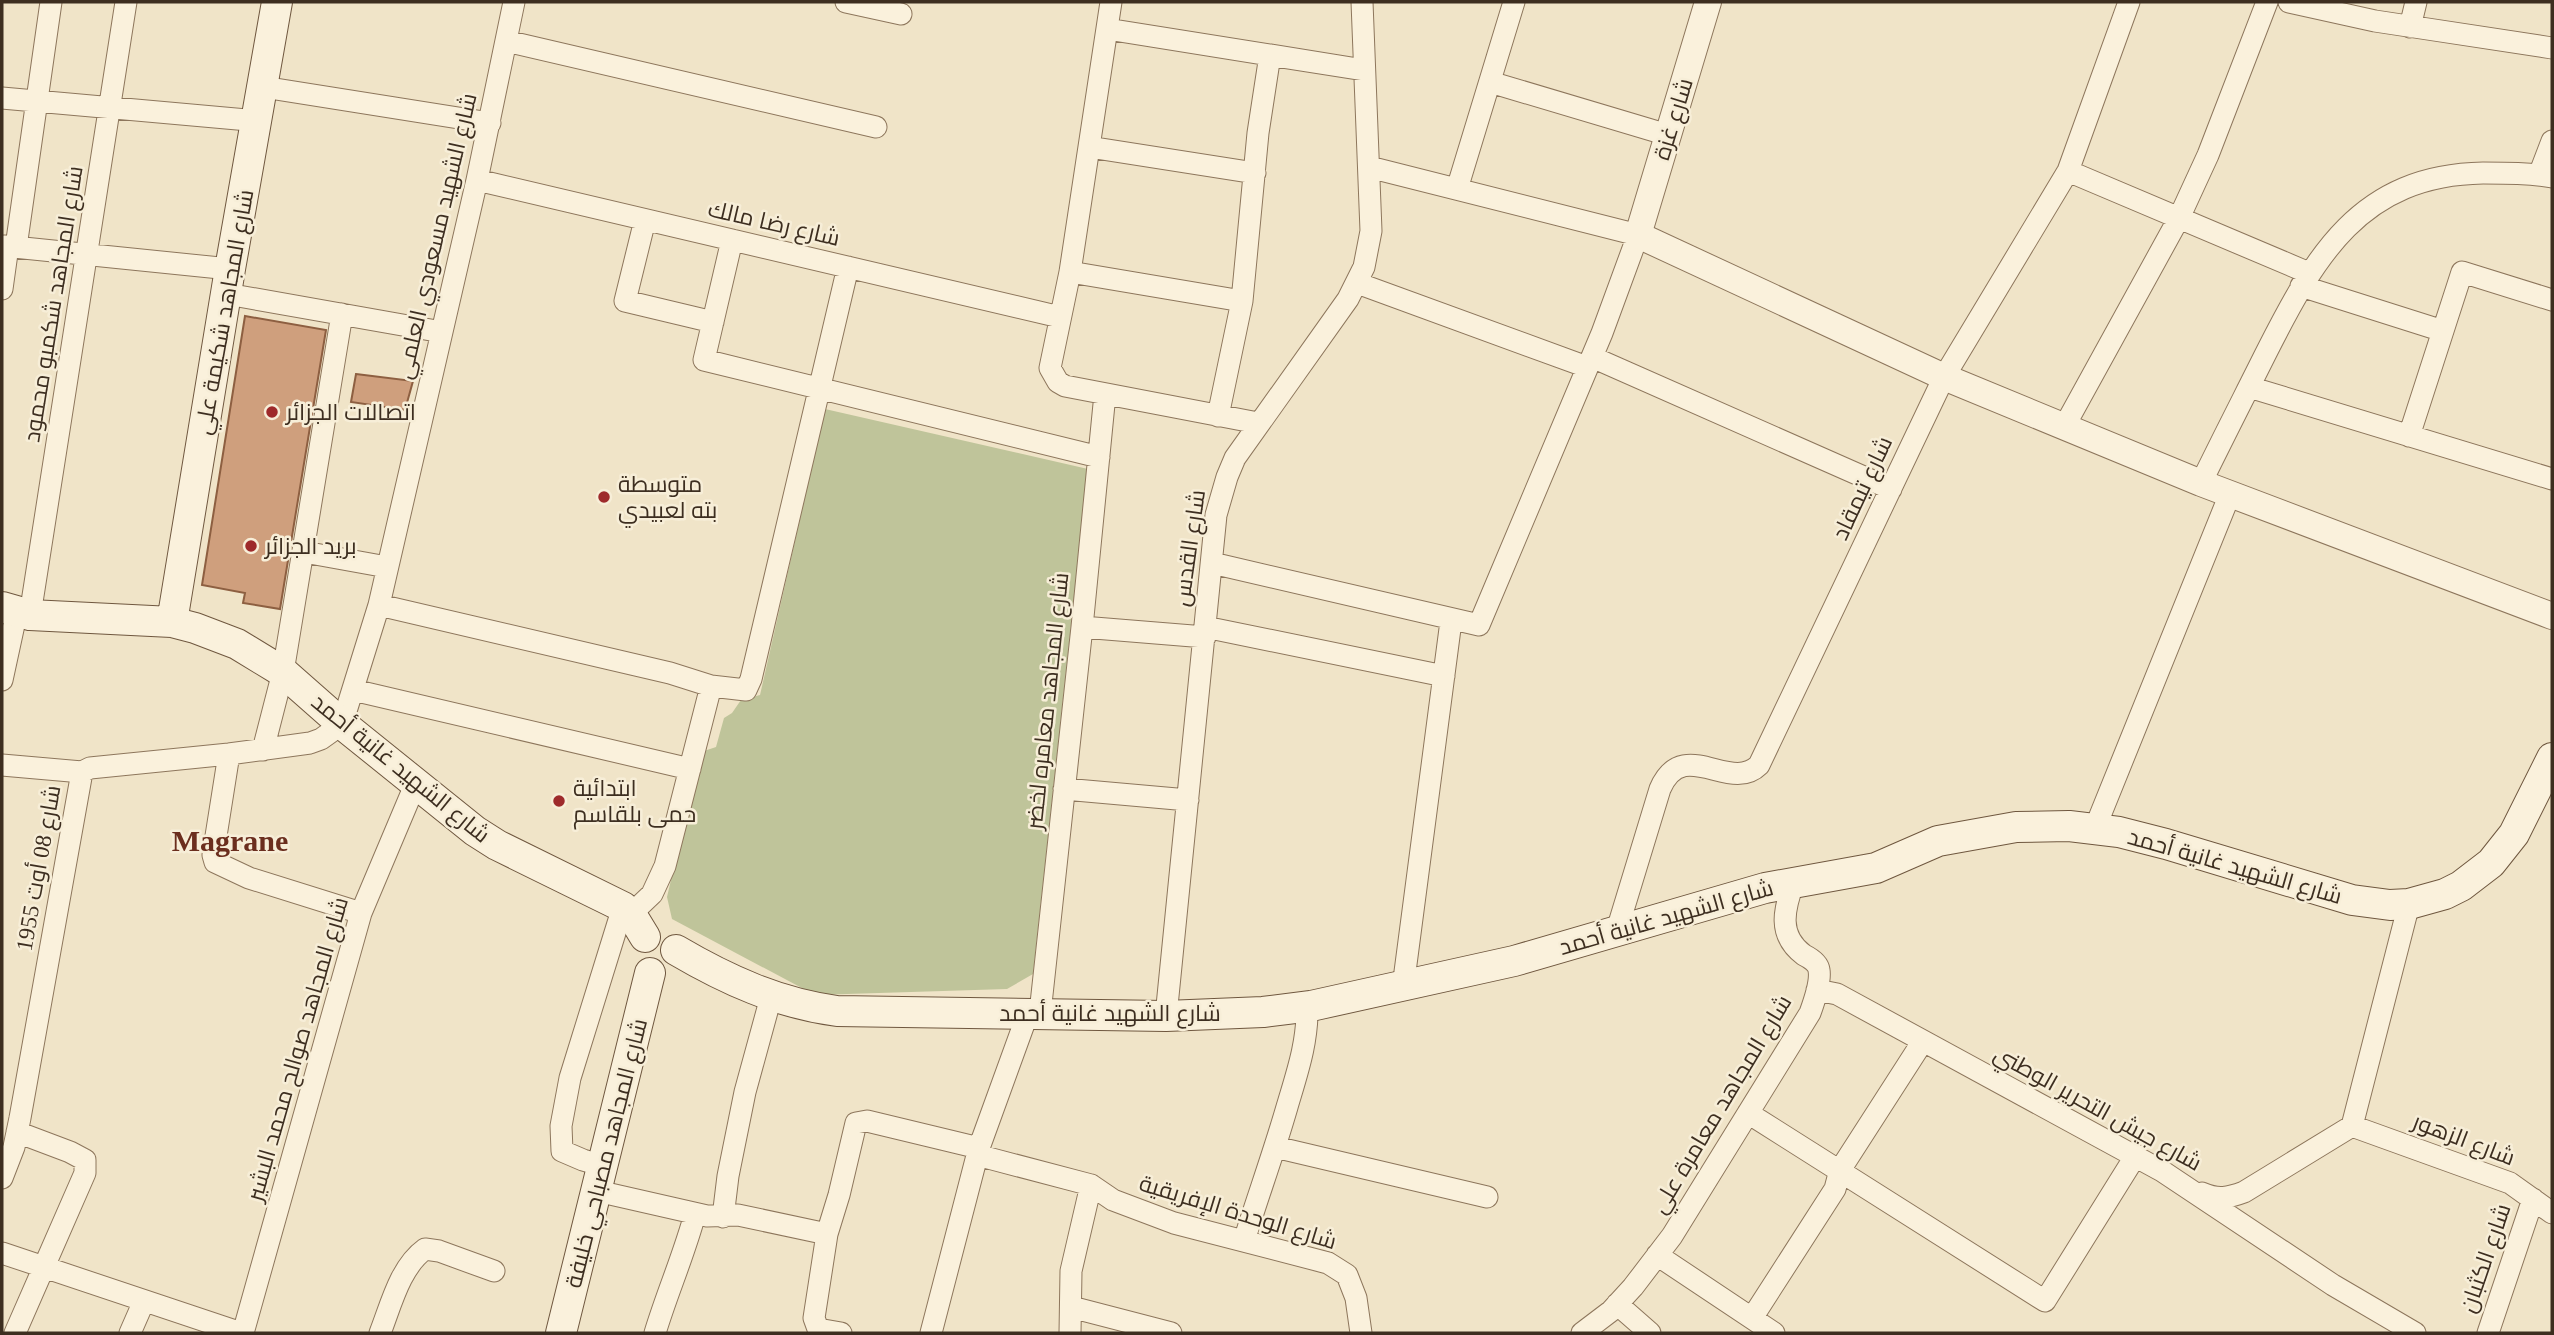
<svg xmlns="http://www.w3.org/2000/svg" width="2554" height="1335" font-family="'Times New Roman',Cairo,serif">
  <rect width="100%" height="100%" fill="#f0e4c8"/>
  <!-- cemetery -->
  <path fill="#bfc49a" d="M825 409 1088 469 1033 974 1007 989 815 995 672 919 667 897 701 752 716 747 724 718 732 713 741 700 760 695Z"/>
  <!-- building -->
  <path fill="#cf9f7d" stroke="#8d5f41" stroke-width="2" d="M245 316 326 330 280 609 243 603 245 593 202 585Z
    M356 374 413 381 405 410 351 402Z"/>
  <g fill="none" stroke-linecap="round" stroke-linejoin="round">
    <defs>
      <path id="minor" d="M846 2 901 14
        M1111 2 1070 272 1050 368 1058 382 1065 386 1258 423
        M2289 2 2375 21 2552 48
        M2410 27 2416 2
        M1107 29 1364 70
        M506 41 876 127
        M1490 82 1668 135
        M263 87 490 123
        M2 98 258 121
        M1089 147 1255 173
        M2068 171 2309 273
        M2539 175 2552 141
        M477 180 1060 317
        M1457 189 1514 2
        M645 220 625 301 713 322
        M732 240 704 360 1099 457
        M4 246 230 269
        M16 247 51 2
        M1070 272 1242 301
        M1357 283 1587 367
        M2301 286 2443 331
        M2 289 8 246
        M227 294 442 332
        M1592 357 1891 489
        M2249 387 2552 479
        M1218 416 1242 301 1258 133 1270 55
        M2064 427 2179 218 2208 155 2267 2
        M2409 436 2462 272 2552 300
        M2201 483C2222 440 2244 397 2265 355 2315 256 2360 175 2483 173 2507 173 2529 173 2552 177
        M304 552 387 567
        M1212 563 1479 625 1602 333 1638 235 1369 167
        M379 605 670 673 711 686 665 866 652 894 631 914
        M30 615 126 2
        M1082 627 1205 637
        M1205 627 1444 676
        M2 680 15 620
        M711 686 746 690 751 679 848 267
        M353 690 690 769
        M263 750 283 672 342 314
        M229 754 213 855 215 862 249 878 361 913
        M2 765 82 772 90 768 229 754 310 743 321 739 342 724 379 605 477 180 514 2
        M1064 789 1188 800
        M2095 828 2230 494
        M1617 930 1660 789C1683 735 1730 794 1759 765L1944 377 2068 171 2129 2
        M1403 987 1451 621
        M1817 990 1837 994 2162 1171 2333 1285 2415 1333
        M1040 1013 1082 627 1105 394
        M1166 1016 1216 515 1227 477 1235 458 1348 299 1364 267 1371 231 1362 2
        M1748 1113 2045 1301 2136 1155
        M2352 1126 2510 1183 2552 1213
        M1275 1147 1487 1197
        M977 1155 1091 1185 1113 1200 1174 1223 1328 1263 1347 1275 1356 1298 1361 1333
        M603 1166 583 1160 562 1151 561 1126 570 1078 623 907
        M2 1178 14 1147 20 1118 82 772
        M597 1191 707 1216 738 1215 827 1234
        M2202 1193C2218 1200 2228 1198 2244 1192L2352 1126 2409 904
        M723 1217 728 1176 745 1092 771 997
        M1244 1241C1258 1196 1274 1152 1287 1107 1297 1073 1308 1042 1307 1006
        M2 1253 241 1333
        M1657 1255 1774 1333
        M1617 1304 1650 1333
        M1071 1307 1171 1333
        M1752 1318 1835 1189 1840 1170 1923 1041
        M15 1333 85 1173V1160L70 1152 17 1132
        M130 1333 144 1301
        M243 1333 361 913 415 785
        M380 1333C391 1305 400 1267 425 1249L439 1251 494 1271
        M655 1333C667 1293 684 1255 695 1214
        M841 1333 818 1329 814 1318 827 1234 839 1195 856 1123 867 1121 979 1148
        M931 1333 979 1148 1028 1013
        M1070 1333 1071 1271 1091 1185
        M1582 1333 1611 1311 1633 1287 1672 1236 1810 1013C1814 1002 1821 981 1819 970 1818 963 1810 958 1804 955 1777 935 1784 909 1794 881
        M2488 1333 2533 1199"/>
      <path id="tertiary" d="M1708 2 1638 235 1944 377 2201 483 2552 616"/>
      <path id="secondary" d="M2 607 30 615 172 622 195 628 237 644 283 672 342 724 475 831 497 845 623 907 631 914 645 937
        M172 622 230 269 277 2
        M676 950C727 980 778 1003 837 1011L1166 1016 1263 1012 1311 1006 1514 961 1765 888 1876 868 1938 841 2016 827 2069 826 2119 832 2166 844 2352 900 2390 905 2409 904 2445 894 2461 886 2491 863 2514 834 2552 758
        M561 1333 650 973"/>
    </defs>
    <!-- minor casing -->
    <use href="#minor" stroke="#8d765c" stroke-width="23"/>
    <!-- tertiary casing -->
    <use href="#tertiary" stroke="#8d765c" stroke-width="28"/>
    <!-- secondary casing -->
    <use href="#secondary" stroke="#6f573f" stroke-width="32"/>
    <!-- minor -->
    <use href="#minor" stroke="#faf1dc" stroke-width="21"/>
    <!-- tertiary -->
    <use href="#tertiary" stroke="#faf1dc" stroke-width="26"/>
    <!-- secondary -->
    <use href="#secondary" stroke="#faf1dc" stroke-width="30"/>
  </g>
  <!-- markers -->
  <g fill="#9e2a2b" stroke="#f7eed8" stroke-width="2.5">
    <circle cx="272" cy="412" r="7"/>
    <circle cx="604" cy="497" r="7"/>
    <circle cx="251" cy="546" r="7"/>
    <circle cx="559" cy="801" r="7"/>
  </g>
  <g text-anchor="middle" stroke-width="5" stroke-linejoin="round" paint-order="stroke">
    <!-- street labels -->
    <g font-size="23" fill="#3d2e20" stroke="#f7eed8">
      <text transform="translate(1673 119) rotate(-73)" y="8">شارع غزة</text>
      <text transform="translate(774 223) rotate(13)" y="8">شارع رضا مالك</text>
      <text transform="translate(436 236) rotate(-77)" y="8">شارع الشهيد مسعودي العلمي</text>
      <text transform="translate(53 304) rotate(-81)" y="8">شارع المجاهد شكمبو محمود</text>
      <text transform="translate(224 312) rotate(-80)" y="8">شارع المجاهد شكيمة علي</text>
      <text transform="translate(1862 488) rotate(-65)" y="8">شارع تيمقاد</text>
      <text transform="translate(1189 548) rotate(-82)" y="8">شارع القدس</text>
      <text transform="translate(1047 701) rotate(-84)" y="8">شارع المجاهد معامره لخضر</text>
      <text transform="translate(401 768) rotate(39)" y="8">شارع الشهيد غانية أحمد</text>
      <text transform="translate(2235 866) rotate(16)" y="8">شارع الشهيد غانية أحمد</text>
      <text transform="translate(38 868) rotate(-80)" y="8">شارع 08 أوت 1955</text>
      <text transform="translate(1666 917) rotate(-16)" y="8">شارع الشهيد غانية أحمد</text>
      <text x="1110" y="1021">شارع الشهيد غانية أحمد</text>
      <text transform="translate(297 1049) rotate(-74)" y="8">شارع المجاهد صوالح محمد البشير</text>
      <text transform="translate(1721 1104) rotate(-59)" y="8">شارع المجاهد معامرة علي</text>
      <text transform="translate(2098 1108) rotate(29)" y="8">شارع جيش التحرير الوطني</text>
      <text transform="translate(2464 1139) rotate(21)" y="8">شارع الزهور</text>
      <text transform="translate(606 1153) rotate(-76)" y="8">شارع المجاهد مصباحي خليفة</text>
      <text transform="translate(1238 1212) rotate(17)" y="8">شارع الوحدة الإفريقية</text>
      <text transform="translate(2485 1258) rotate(-71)" y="8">شارع الكثبان</text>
    </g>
    <!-- poi labels -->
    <g font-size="23" fill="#3d2e20" stroke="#f7eed8" text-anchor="start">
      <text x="286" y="420">اتصالات الجزائر</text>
      <text x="618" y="492">متوسطة<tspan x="618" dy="26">بته لعبيدي</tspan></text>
      <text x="265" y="554">بريد الجزائر</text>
      <text x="573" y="796">ابتدائية<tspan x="573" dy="26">حمى بلقاسم</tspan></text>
    </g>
    <!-- district labels -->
    <g font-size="30" font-weight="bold" fill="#6b2e1e" stroke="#f7eed8">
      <text x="230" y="851">Magrane</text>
    </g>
  </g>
  <!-- border -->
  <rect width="2554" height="1335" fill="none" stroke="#3d2e20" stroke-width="7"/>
</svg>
